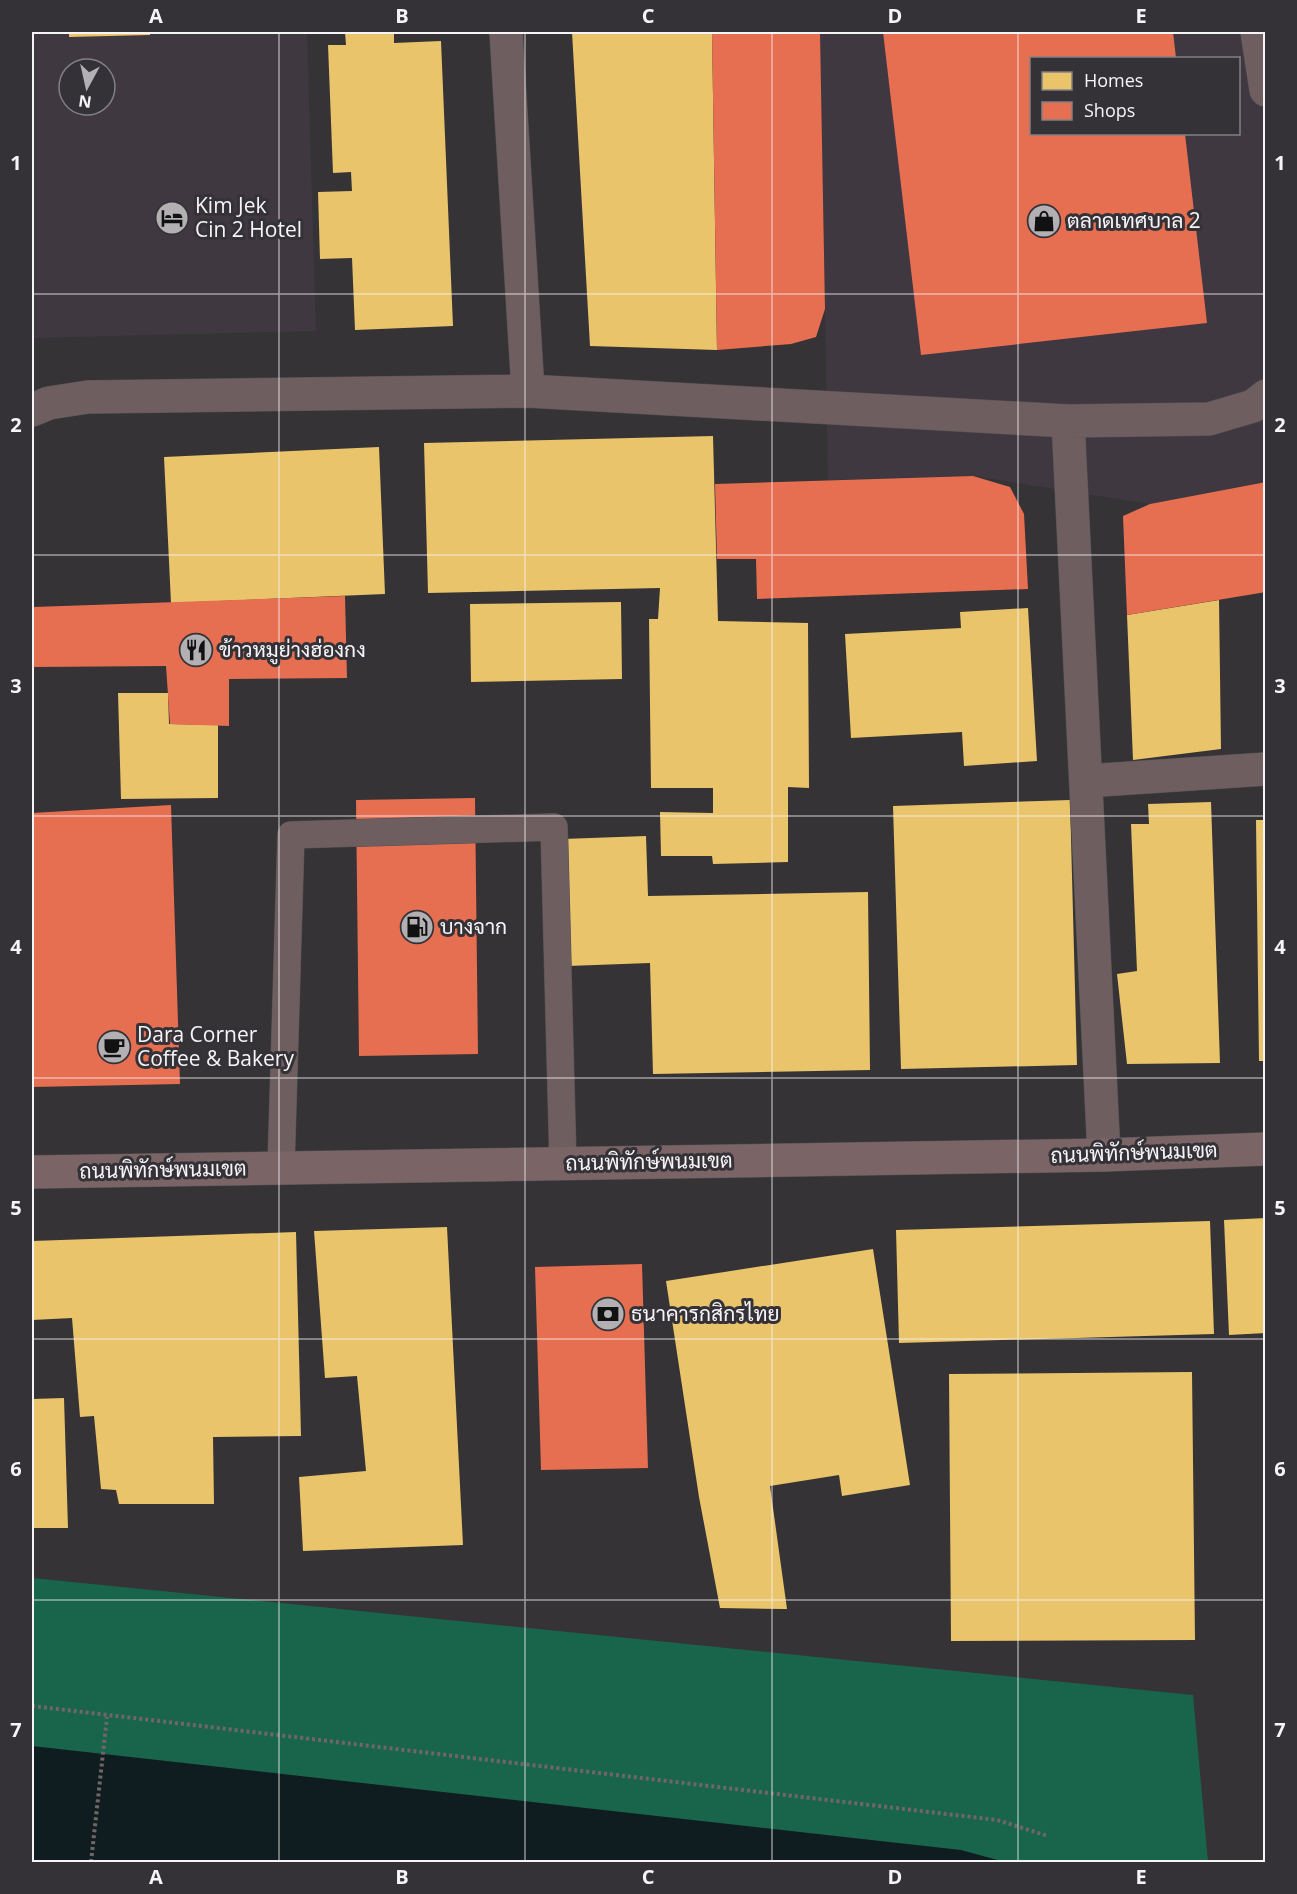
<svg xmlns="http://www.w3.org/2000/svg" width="1297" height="1894" font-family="'Open Sans',Sarabun,sans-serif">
  <rect width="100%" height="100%" fill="#353336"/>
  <!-- built -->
  <path fill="#3f3841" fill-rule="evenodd" d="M32 32H307L316 331 32 338ZM69 69H105V105H69Z
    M820 32H1265V482L1150 504 973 476 828 480ZM1032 58H1238V134H1032Z"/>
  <!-- green -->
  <path fill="#19654b" d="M32 1578 1193 1695 1208 1862H32Z"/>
  <!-- water -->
  <path fill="#101d20" d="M32 1746 961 1850 1005 1862H32Z"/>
  <!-- homes -->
  <path fill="#e9c46a" d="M69 32H150V35L69 37Z
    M345 32H394V43L441 41 453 326 355 330 352 258 320 259 318 192 352 191 351 172 333 173 328 45H346Z
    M572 32H712L717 350 590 346Z
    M713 436 718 621 808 623 809 788 788 787V862L713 864 712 856H661L660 812 713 813V788H651L649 619H658L660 588 428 593 424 443Z
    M379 447 385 594 171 603 164 457Z
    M1219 600 1221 749 1133 760 1127 615Z
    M621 602 622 679 471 682 470 604Z
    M1028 608 1037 761 964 766 962 732 851 738 845 634 961 628 960 612Z
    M118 693H168L169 724 218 725V798L121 799Z
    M1070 800 1077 1065 901 1069 893 806Z
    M1211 802 1220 1063 1127 1064 1117 974 1137 971 1131 824H1149L1148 804Z
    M1256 820H1266V1061H1259Z
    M646 836 648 896 868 892 870 1070 653 1074 650 963 568 966 563 839Z
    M1266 1218V1333L1229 1335 1224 1220Z
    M1210 1221 1214 1334 899 1343 896 1230Z
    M447 1227 463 1545 303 1551 299 1477 366 1471 357 1376 325 1378 314 1231Z
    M296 1232 301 1436 213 1437 214 1504H119L116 1490 101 1489 94 1416 80 1417 72 1318 32 1320V1241Z
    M873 1249 910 1485 842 1496 839 1475 770 1486 787 1609 720 1608 699 1497 666 1281Z
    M1192 1372 1195 1640 951 1641 949 1374Z
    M64 1398 68 1528H32V1399Z"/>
  <!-- shops -->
  <path fill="#e76f51" d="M712 32H820L825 309 816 337 791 344 717 350Z
    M883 32H1173L1176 58H1032V134H1185L1207 323 921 355Z
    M973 476 1010 487 1024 514 1028 589 757 599 756 559H717L715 484Z
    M1266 482V592L1127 615 1123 516 1150 504Z
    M345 596 347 678 229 679V726L170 724 166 666 34 667V607Z
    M475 798 478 1054 359 1056 356 800Z
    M171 805 180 1084 32 1087V813Z
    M642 1264 648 1468 541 1470 535 1267Z"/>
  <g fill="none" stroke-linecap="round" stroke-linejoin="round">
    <defs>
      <path id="service" d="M281 1168 291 835 554 827 563 1163"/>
      <path id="minor" d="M506 32 528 391
        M1257 32 1266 90
        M32 410 49 403 88 397 528 391 1068 421 1209 419 1253 406 1266 396
        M1068 421 1104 1155
        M1086 781 1266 769"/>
      <path id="primary" d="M32 1172 1104 1155 1266 1149"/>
    </defs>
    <!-- service casing -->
    <use href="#service" stroke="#504f50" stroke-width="28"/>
    <!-- minor casing -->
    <use href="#minor" stroke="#504f50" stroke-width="34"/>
    <!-- primary casing -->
    <use href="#primary" stroke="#504f50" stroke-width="34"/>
    <!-- path -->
    <path stroke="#716667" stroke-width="4" stroke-dasharray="3 3" stroke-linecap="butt" d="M32 1706 997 1820 1048 1836
      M91 1862 107 1717"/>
    <!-- service -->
    <use href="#service" stroke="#6f5e5f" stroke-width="27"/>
    <!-- minor -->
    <use href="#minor" stroke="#6f5e5f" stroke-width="33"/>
    <!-- primary -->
    <use href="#primary" stroke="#7a6466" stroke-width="33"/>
  </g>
  <!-- grid -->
  <path fill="none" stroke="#f6f4f7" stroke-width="1.5" stroke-opacity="0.55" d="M279 32V1862M525 32V1862M772 32V1862M1018 32V1862M32 294H1266M32 555H1266M32 816H1266M32 1078H1266M32 1339H1266M32 1600H1266"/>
  <!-- icons -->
  <defs>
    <symbol id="hotel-disc" viewBox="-11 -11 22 22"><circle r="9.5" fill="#b2b0b3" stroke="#353237"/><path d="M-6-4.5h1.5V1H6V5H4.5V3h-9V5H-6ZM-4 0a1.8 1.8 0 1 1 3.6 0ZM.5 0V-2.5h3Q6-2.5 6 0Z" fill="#111"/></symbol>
    <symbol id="shop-disc" viewBox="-11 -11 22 22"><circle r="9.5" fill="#b2b0b3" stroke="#353237"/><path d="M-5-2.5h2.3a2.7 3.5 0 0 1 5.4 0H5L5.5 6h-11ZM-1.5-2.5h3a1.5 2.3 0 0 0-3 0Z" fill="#111"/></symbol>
    <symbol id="restaurant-disc" viewBox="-11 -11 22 22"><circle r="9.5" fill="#b2b0b3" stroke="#353237"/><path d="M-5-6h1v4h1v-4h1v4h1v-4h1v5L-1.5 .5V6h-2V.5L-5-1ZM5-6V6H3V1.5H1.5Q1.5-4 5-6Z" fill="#111"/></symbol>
    <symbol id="fuel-disc" viewBox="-11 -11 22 22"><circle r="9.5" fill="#b2b0b3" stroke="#353237"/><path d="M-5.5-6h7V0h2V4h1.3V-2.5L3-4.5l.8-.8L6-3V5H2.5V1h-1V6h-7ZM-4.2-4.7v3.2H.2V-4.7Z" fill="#111"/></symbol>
    <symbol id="cafe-disc" viewBox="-11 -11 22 22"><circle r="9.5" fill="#b2b0b3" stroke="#353237"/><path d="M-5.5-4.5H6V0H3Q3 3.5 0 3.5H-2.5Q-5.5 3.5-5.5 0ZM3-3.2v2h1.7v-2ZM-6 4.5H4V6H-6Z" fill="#111"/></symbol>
    <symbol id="bank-disc" viewBox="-11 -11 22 22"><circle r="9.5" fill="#b2b0b3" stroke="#353237"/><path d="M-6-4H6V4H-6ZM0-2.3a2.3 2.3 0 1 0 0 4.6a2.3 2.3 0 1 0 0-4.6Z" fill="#111"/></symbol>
  </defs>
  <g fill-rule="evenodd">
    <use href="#hotel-disc" x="153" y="199" width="38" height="38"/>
    <use href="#shop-disc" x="1025" y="202" width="38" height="38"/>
    <use href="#restaurant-disc" x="177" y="631" width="38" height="38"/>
    <use href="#fuel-disc" x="398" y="908" width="38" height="38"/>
    <use href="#cafe-disc" x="95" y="1028" width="38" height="38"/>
    <use href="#bank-disc" x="589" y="1295" width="38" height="38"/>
  </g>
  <g text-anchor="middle" stroke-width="6" stroke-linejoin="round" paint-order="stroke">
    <!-- poi labels -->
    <g font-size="21" fill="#f6f4f7" stroke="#353237" text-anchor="start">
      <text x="195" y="213">Kim Jek<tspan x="195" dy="24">Cin 2 Hotel</tspan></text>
      <text x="1067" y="228">ตลาดเทศบาล 2</text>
      <text x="219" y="657">ข้าวหมูย่างฮ่องกง</text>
      <text x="440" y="934">บางจาก</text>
      <text x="137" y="1042">Dara Corner<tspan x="137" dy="24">Coffee &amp; Bakery</tspan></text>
      <text x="631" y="1321">ธนาคารกสิกรไทย</text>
    </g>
    <!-- street labels -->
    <g font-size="21" fill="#f6f4f7" stroke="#353237">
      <text transform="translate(1134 1153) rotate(-2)" y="7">ถนนพิทักษ์พนมเขต</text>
      <text transform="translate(649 1162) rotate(-1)" y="7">ถนนพิทักษ์พนมเขต</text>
      <text transform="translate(163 1170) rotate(-1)" y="7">ถนนพิทักษ์พนมเขต</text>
    </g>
  </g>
  <!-- border -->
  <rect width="1297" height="1894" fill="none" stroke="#353237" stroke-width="66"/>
  <!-- legend -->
  <rect x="1030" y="57" width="210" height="78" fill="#353237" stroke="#828084" stroke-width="1.5"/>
  <rect x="1042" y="72" width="30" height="18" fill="#e9c46a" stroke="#828084" stroke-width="1.5"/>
  <text x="1084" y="87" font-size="18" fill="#f6f4f7">Homes</text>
  <rect x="1042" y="102" width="30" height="18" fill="#e76f51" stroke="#828084" stroke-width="1.5"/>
  <text x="1084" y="117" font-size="18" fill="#f6f4f7">Shops</text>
  <!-- north arrow -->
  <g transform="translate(87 87) rotate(188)"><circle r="28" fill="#353237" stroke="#828084" stroke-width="1.5"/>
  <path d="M0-4.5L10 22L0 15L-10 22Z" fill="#b2b0b3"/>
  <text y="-9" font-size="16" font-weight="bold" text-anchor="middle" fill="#f6f4f7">N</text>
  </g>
  <rect x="33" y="33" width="1231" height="1828" fill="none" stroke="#f6f4f7" stroke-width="2"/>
  <g font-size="20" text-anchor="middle" font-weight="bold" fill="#f6f4f7">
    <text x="156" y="23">A</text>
    <text x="402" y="23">B</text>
    <text x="648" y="23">C</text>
    <text x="895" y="23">D</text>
    <text x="1141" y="23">E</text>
    <text x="16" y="170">1</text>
    <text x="1280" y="170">1</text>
    <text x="16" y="432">2</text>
    <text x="1280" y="432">2</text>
    <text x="16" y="693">3</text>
    <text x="1280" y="693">3</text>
    <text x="16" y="954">4</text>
    <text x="1280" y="954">4</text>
    <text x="16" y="1215">5</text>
    <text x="1280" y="1215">5</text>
    <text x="16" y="1476">6</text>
    <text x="1280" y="1476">6</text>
    <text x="16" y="1737">7</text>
    <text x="1280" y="1737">7</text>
    <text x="156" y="1884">A</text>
    <text x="402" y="1884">B</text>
    <text x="648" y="1884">C</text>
    <text x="895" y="1884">D</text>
    <text x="1141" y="1884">E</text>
  </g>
</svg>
